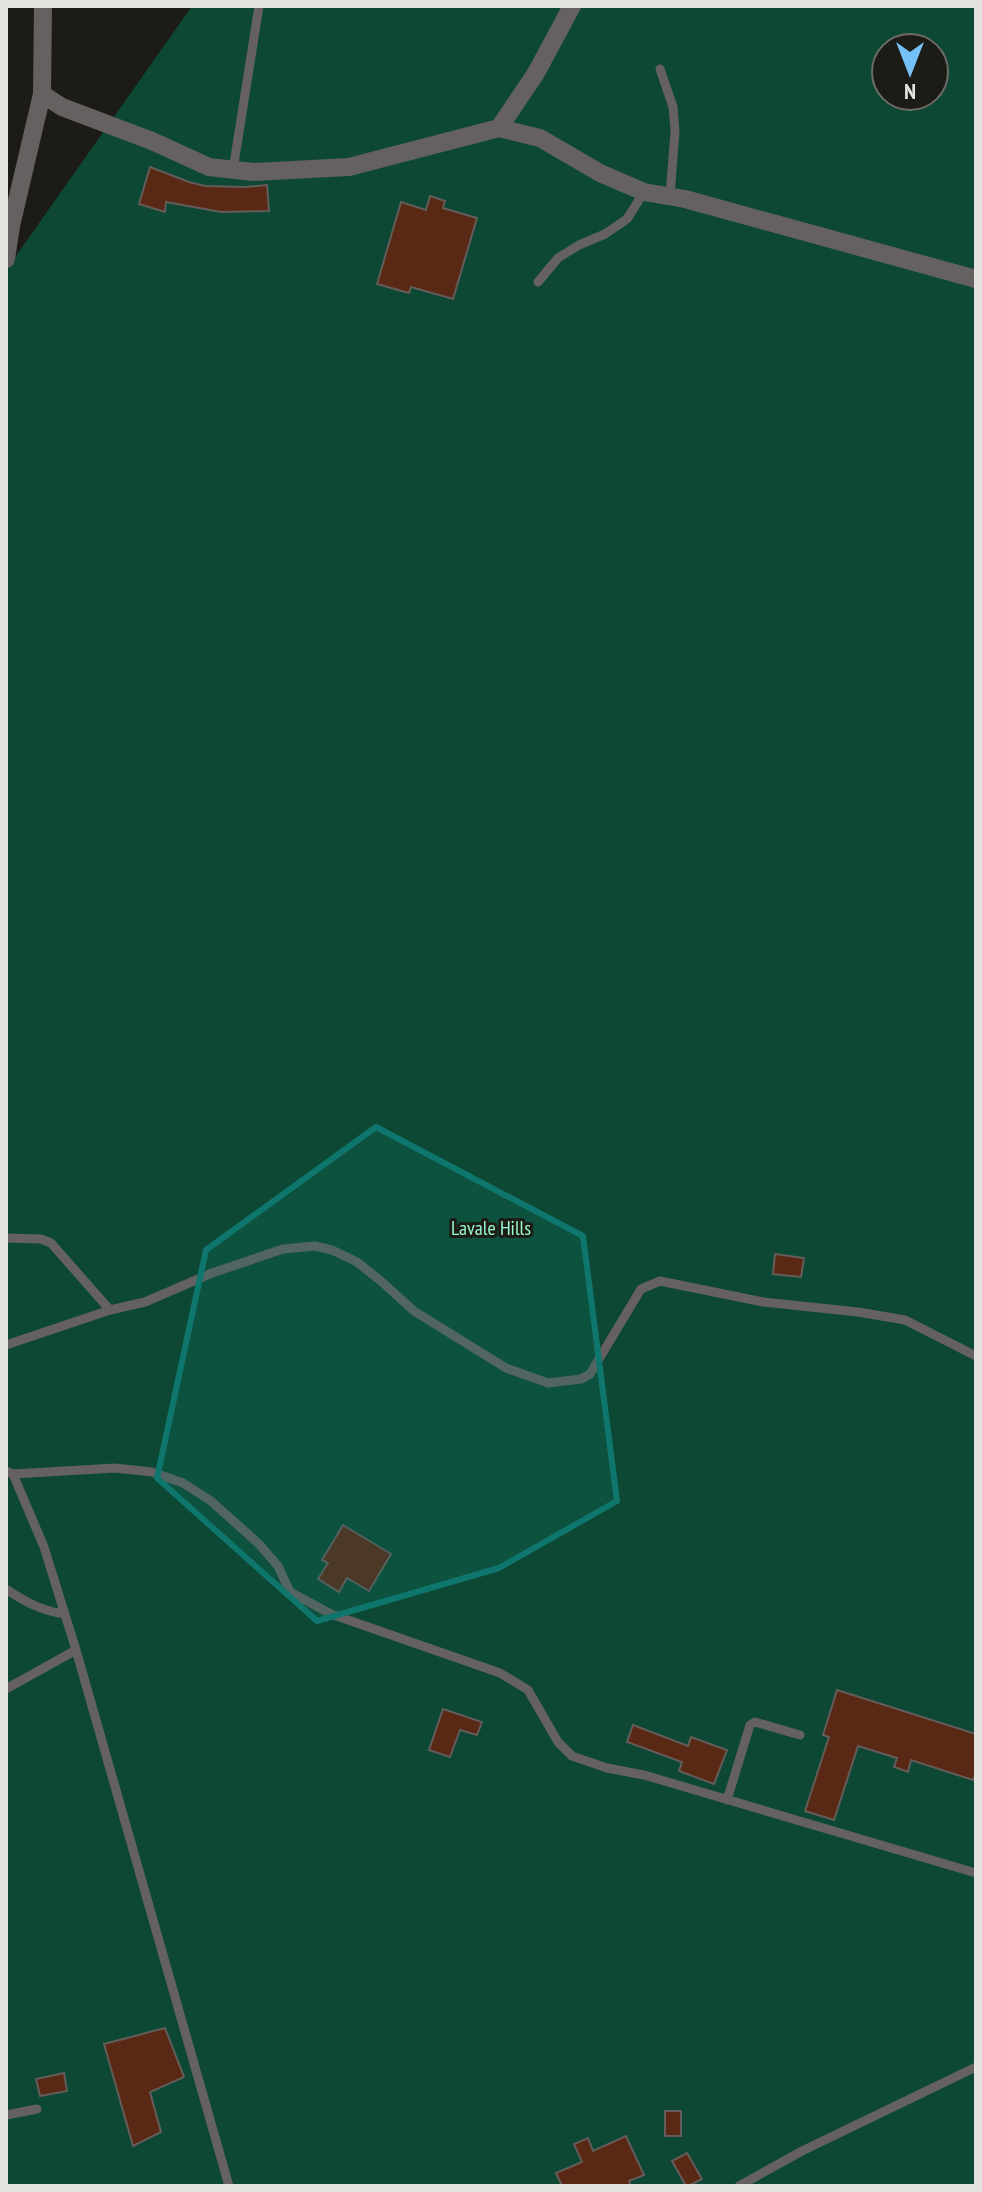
<svg xmlns="http://www.w3.org/2000/svg" width="982" height="2192" font-family="'PT Sans Narrow',sans-serif">
  <rect width="100%" height="100%" fill="#1c1b15"/>
  <!-- green -->
  <path fill="#0d4834" fill-rule="evenodd" d="M192 6H976V2186H6V270ZM886 48H934V96H886Z"/>
  <!-- building -->
  <path fill="#5a2916" stroke="#635c59" stroke-width="2" d="M150 167 189 182 205 186 244 187 267 185 269 211 221 212 166 202 165 212 139 204Z
    M430 196 445 201 443 208 477 218 453 299 411 287 409 293 377 284 401 202 426 210Z
    M775 1254 804 1258 801 1277 773 1274Z
    M343 1525 391 1554 369 1591 347 1578 339 1592 318 1579 328 1563 322 1560Z
    M837 1690 976 1734V1772L973 1780 911 1760 908 1772 894 1767 897 1758 858 1746 834 1820 805 1811 829 1737 823 1735Z
    M443 1709 482 1722 477 1735 460 1730 450 1757 429 1750Z
    M633 1725 688 1746 691 1737 727 1750 714 1784 679 1771 682 1762 627 1742Z
    M165 2028 184 2077 150 2092 161 2132 133 2146 104 2044Z
    M64 2073 67 2091 40 2096 36 2079Z
    M665 2111H681V2136H665Z
    M626 2136 644 2175 629 2181 631 2186H562L556 2173 582 2162 574 2144 588 2138 593 2151Z
    M687 2153 702 2179 688 2186H686L672 2161Z"/>
  <g fill="none" stroke-linecap="round" stroke-linejoin="round">
    <!-- service -->
    <path stroke="#646160" stroke-width="9" d="M660 69 673 107 675 131 670 196
      M233 170 259 6
      M538 282 558 258 579 245 605 234 627 219 644 192
      M6 1238 41 1239 51 1243 110 1310
      M6 1345 110 1310 145 1302 212 1273 283 1249 315 1246 332 1250 357 1262 382 1282 414 1311 506 1368 548 1383 581 1379 590 1374 641 1289 660 1281 763 1302 858 1312 905 1320 976 1356
      M6 1471 13 1474 44 1547 76 1650
      M13 1474 115 1468 152 1472 183 1483 211 1501 259 1544 278 1566 290 1592 331 1614 500 1673 528 1690 558 1742 572 1756 607 1768 644 1775 976 1873
      M6 1589C25 1602 42 1611 65 1614
      M6 1689 76 1650 229 2186
      M727 1800 750 1725 755 1722 800 1735
      M6 2115 37 2109
      M739 2186 802 2151 976 2067"/>
    <!-- minor -->
    <path stroke="#646160" stroke-width="18" d="M43 6 42 94 62 107 152 141 209 167 253 172 349 167 499 128 536 73 572 6
      M499 128 540 138 600 173 644 192 685 199 976 279
      M6 259 11 226 42 94"/>
  </g>
  <!-- marked area -->
  <path fill="#0f766e" fill-opacity="0.2" stroke="#0f766e" stroke-width="6" stroke-linejoin="round" d="M376 1127 583 1236 617 1501 499 1568 317 1621 157 1478 206 1250Z"/>
  <g text-anchor="middle" stroke-width="6" stroke-linejoin="round" paint-order="stroke">
    <!-- park labels -->
    <g font-size="20" fill="#98f7ce" stroke="#1c1b15">
      <text x="491" y="1235">Lavale Hills</text>
    </g>
  </g>
  <!-- border -->
  <rect width="982" height="2192" fill="none" stroke="#e4e3df" stroke-width="16"/>
  <!-- north arrow -->
  <g transform="translate(910 72) rotate(180)"><circle r="38" fill="#1c1b15" stroke="#6c6b66" stroke-width="2"/>
  <path d="M0-6L14 30L0 20L-14 30Z" fill="#75c0f6"/>
  <text y="-12" font-size="22" font-weight="bold" text-anchor="middle" fill="#e4e3df">N</text>
  </g>
</svg>
